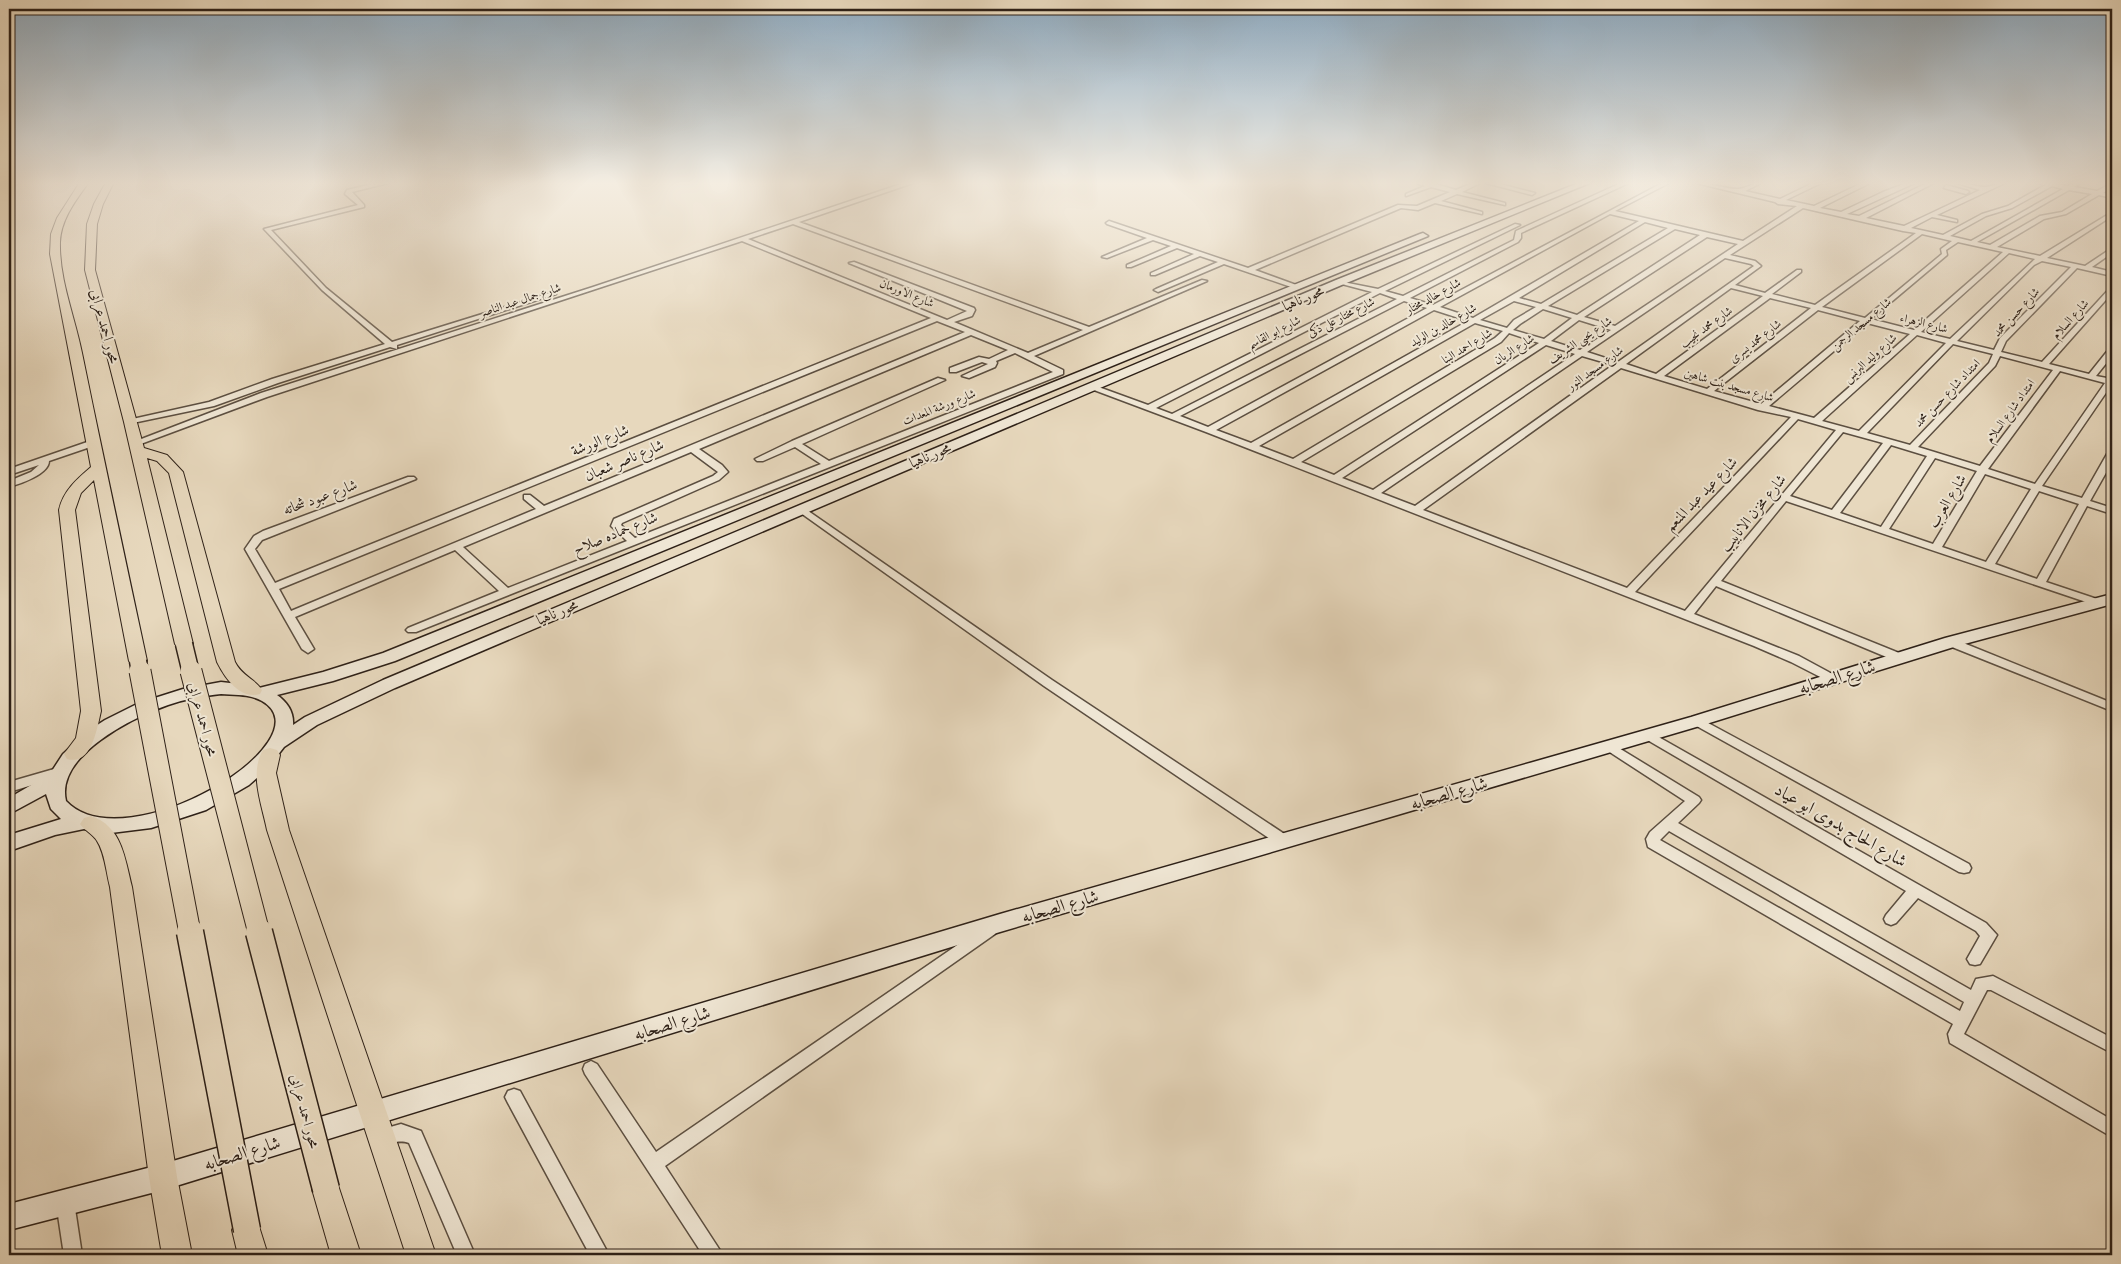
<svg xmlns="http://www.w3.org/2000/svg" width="2121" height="1264" font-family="'IM FELL French Canon',Amiri,serif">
  <rect width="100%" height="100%" fill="#e7d8bd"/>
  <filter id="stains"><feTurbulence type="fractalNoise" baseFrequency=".004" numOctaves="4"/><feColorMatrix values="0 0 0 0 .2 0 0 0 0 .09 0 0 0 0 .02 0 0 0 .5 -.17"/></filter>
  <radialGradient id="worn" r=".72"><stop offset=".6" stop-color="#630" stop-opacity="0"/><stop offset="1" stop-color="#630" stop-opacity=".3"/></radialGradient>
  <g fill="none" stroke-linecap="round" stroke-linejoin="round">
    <defs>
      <path id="street" d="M9 182H23L9 186Z
        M381 182H392L352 192 364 205V207L271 230 326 288 392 342 550 293 556 294 397 345V349L390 347 278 383 214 406 128 424V420L209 402 272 379 385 344 322 290 264 229 358 205 345 194 347 190Z
        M907 182H916L799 222 1089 327 1202 280 1207 281 1034 356 1063 370V374L416 632H408L406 630 408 628 499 591 455 550 295 617 314 649 308 653 302 649 245 549 254 536 263 531 408 477H414L416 479 262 540 255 549 275 583 931 318 742 241 267 397 138 445H132L131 443 261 393 593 287ZM793 224 1083 330 1028 353 954 322 972 316 975 310 974 308 854 262 849 263 967 311 947 320 748 239ZM937 321 965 332 544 506 530 495H524V499L536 509 291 611 279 589ZM971 335 1008 350 989 359 979 357 950 368V372H956L982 362 988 364 962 376 969 378 995 367 997 363 996 361 1015 353 1053 372 829 461 802 444 945 380 938 378 792 441 755 459 757 461H763L795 447 821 464 635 538 621 525 622 523 719 480 728 472 722 465 699 449ZM691 452 718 472 713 476 614 519 611 526 627 541 508 588 463 547Z
        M1414 182 1432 183 1456 190 1475 182H1492L1535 193 1532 195 1482 182 1462 192 1505 203V205L1457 194 1441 201 1482 212V214L1435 203 1418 210 1401 208 1255 270 1299 286V288L1297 289 1224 264 1158 292 1154 290 1156 289 1218 262 1200 256 1155 275H1151V273L1194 254 1177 248 1131 267H1127V265L1171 246 1153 240 1107 258 1102 257 1147 238 1107 224 1106 223 1109 221 1248 268 1398 205 1417 206 1450 192 1431 187 1406 196V194L1425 186Z
        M1623 182H1631L1521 233V238L1518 242 1410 298 1433 305 1664 182H1671L1615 211 1743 241 1797 206 1778 204 1775 202 1692 182C1707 182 1721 188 1736 189 1745 190 1753 182 1763 182L1745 191 1780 199 1815 182H1823L1786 200 1814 206 1864 182H1872L1820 208 1841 212 1883 192 1909 182H1917L1847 214 1859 216 1929 182H1936L1866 218 1904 226 1980 190 1954 182C1964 182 1973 186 1983 187 1990 188 1999 182 2007 182L1937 215 1957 220V222L1932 217 1911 228 1943 235 1982 214 2008 206 2045 185 2034 182H2046L2068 186 2075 182H2082L2074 187 2097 191 2112 183V187L2103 193 2112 194V198L2099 195 2066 214 2044 219 1997 247 2040 256 2112 212V216L2047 258 2085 266 2112 248V253L2092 267 2112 272V276L2077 268 2006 341 2001 352 2042 362 2110 288 2112 287V293L2049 364 2089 374 2109 349H2112V356L2096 376 2112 379V384L2042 486 2082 498 2107 454 2112 451V462L2090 501 2112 508V514L2087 506 2046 582 2103 601 2104 603 2103 605H2095L1786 501 1721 581 1904 655 1906 658 1904 661H1896L1716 586 1694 614 1799 656 1836 676 1838 679 1832 683 1791 662 1754 646 1206 432 1086 387 1093 385 1148 405 1372 292 1338 283V281L1378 289 1515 224 1520 225 1385 291 1403 296 1514 240 1516 231ZM2052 186 2063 189 1971 241 1950 236 1986 216 2012 208ZM2069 190 2092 194 2062 212 2040 216 1990 245 1977 242ZM1803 208 1903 231 1916 233 1815 305 1772 294 1801 272V270H1797L1765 293 1735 285 1761 266 1755 261 1730 255ZM1610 214 1639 221 1473 318 1440 307ZM1645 222 1668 228 1541 304 1519 298ZM1675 229 1700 235 1577 315 1548 306ZM1922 234 1952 241 1941 249 1942 254 1865 318 1822 307ZM1707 237 1738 244 1615 326 1584 317ZM1958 242 2003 252 1914 330 1871 319 1947 255 1946 250ZM2009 253 2035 259 1950 339 1921 332ZM1725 258 1751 264 1754 266 1618 362 1587 352ZM2042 261 2071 267 2000 338 1994 350 1957 341 2034 265ZM1731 288 1763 296 1656 374 1626 364ZM1380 293 1397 299 1172 414 1156 408ZM1770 298 1811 308 1707 389 1664 376ZM1404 301 1427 308 1208 427 1180 416ZM1514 301 1536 307 1514 320 1507 328 1480 320ZM1543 309 1572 318 1544 339 1513 330 1520 324ZM1434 310 1468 321 1251 443 1216 430ZM1818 310 1860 321 1761 404 1714 391ZM1579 320 1611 330 1580 350 1551 341ZM1475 323 1503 331 1495 338 1293 459 1259 446ZM1867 323 1910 334 1814 418 1769 406ZM1509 333 1539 343 1334 475 1301 462 1501 342ZM1917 335 1946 343 1859 431 1822 421ZM1953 344 1993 354 1989 363 1910 445 1867 433ZM1546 345 1575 354 1373 490 1342 478ZM1582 356 1613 365 1415 506 1381 493ZM2000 356 2053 370 1980 466 1918 447 1995 366ZM1621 368 1758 410 1791 417 1627 588 1423 510ZM2060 371 2105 383 2035 484 1988 469ZM1798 419 1836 430 1685 611 1635 592ZM1843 432 1883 443 1832 510 1790 496ZM1891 445 1927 456 1881 527 1840 513ZM1935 458 1977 471 1933 544 1889 529ZM1985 474 2031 489 1986 562 1942 547ZM2039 491 2079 504 2037 579 1995 564Z
        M1946 185 1968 191 1969 192 1966 194 1944 188Z
        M93 440 97 443 96 445 49 461C49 474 20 484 9 487V481L31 472 39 465 9 475V469Z
        M801 506 1052 680 1289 837 1291 841 1289 845 1284 846 1279 845 1044 686 798 511 796 509 798 507Z
        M1951 638 2112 703V711L1947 645 1945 642Z
        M1697 717 1969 864 1971 868 1969 872 1964 873 1959 872 1693 724 1691 721 1693 718Z
        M1648 731 1986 923 1997 935 1980 964 1975 965 1970 964 1967 959 1980 936 1976 931 1918 898 1896 923 1891 925 1886 923 1884 919 1886 915 1906 891 1644 738 1642 735 1644 732Z
        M1609 742 1699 797 1701 800 1699 803 1678 823 1971 990 1976 979 1993 976 2112 1038V1053L1991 990H1987L1964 1034 2112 1120V1137L1950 1043 1948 1034 1953 1024 1648 847 1646 839 1650 832 1685 801 1605 749 1603 746 1605 743ZM1669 831 1964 1002 1960 1011 1660 840Z
        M61 767 66 769 67 772 66 775 9 792V782Z
        M990 924 995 926 997 930 995 934 665 1166 723 1255H703L585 1074 583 1069 585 1064 591 1061 597 1064 656 1152 985 926Z
        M514 1089 520 1091 609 1255H590L508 1103 505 1097 508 1091Z
        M401 1124 421 1131 475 1255H457L409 1143C395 1138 388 1148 376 1143L373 1137 376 1131Z
        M65 1193 71 1196 74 1202 82 1255H64L56 1202 59 1196Z"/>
      <path id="secondary" d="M1581 182H1592L1344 284 395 688 317 725 284 747 267 769 249 785 206 810 151 828 111 833 84 829 55 835 9 851V835L61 819 51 809 46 794 9 814V798L50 774 63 754 88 731 105 720 139 703 183 689 221 682 248 685 259 688 323 672 383 653 1420 234 1423 233 1428 236 395 661 333 681 277 695C287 702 294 712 293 725L305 717 383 680 1336 280ZM221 694C234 695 250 694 262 701 330 740 125 864 66 801 55 755 134 717 168 705 185 699 203 696 221 694Z
        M2112 594V604L1957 646 1703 725 1000 932 163 1190 9 1230V1204L163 1164 1000 914 1691 717 1945 638Z"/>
      <path id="primary" d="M80 182H89C76 200 61 219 60 242 59 280 75 317 82 353 103 456 125 559 147 661L144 665 138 667 132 665 129 661 94 480 81 493 75 510 101 711C97 728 92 766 67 759L64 754 76 738 81 711 59 510C63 491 77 479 91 467L50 254 51 234 57 218Z
        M106 182H114L103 204 97 224 95 270 144 448 167 455 183 472 235 662C242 676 255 679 262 690L260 694C240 700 225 678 217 662L169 473 157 461 147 458 193 644 190 648 184 650 178 648 175 644 124 422 85 270 87 224 94 204Z
        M270 748 277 750 280 755 276 773 289 830 436 1255H406L267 830C262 805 249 773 263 750Z
        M91 816C122 826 125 859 132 887L177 1177 192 1255H162L149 1177 110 887C106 872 105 853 97 841 93 834 85 831 80 824L84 818Z
        M326 1175 336 1179 361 1255H331L312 1189 316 1179Z
        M247 1215 257 1220 268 1255H238L232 1230 237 1220Z"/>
    </defs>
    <!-- street casing -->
    <use href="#street" stroke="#5c4f41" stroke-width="3"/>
    <!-- secondary casing -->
    <use href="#secondary" stroke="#2e2118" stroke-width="3"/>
    <!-- primary casing -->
    <use href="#primary" stroke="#2e2118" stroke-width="2"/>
    <!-- street -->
    <use href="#street" fill="#efe6d4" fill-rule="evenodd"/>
    <!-- secondary -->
    <use href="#secondary" fill="#efe6d4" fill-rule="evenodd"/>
    <!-- primary -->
    <use href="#primary" fill="#e7d8bd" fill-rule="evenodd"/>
    <defs>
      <path id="primary-bridge-far2" d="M184 644 191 673
        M138 661 140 673"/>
      <path id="primary-bridge-far1" d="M140 671 190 933
        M191 671 259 933"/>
      <path id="primary-bridge" d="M190 932 247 1230
        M259 932 326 1189"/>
    </defs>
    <!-- primary-bridge-far2 casing -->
    <use href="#primary-bridge-far2" stroke="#2e2118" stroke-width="19" stroke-linecap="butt"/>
    <!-- primary-bridge-far1 casing -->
    <use href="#primary-bridge-far1" stroke="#2e2118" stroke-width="23" stroke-linecap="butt"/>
    <!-- primary-bridge casing -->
    <use href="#primary-bridge" stroke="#2e2118" stroke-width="29" stroke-linecap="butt"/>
    <!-- primary-bridge-far2 -->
    <use href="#primary-bridge-far2" stroke="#e7d8bd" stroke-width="16"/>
    <!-- primary-bridge-far1 -->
    <use href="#primary-bridge-far1" stroke="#e7d8bd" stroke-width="21"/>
    <!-- primary-bridge -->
    <use href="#primary-bridge" stroke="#e7d8bd" stroke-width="26"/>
  </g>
  <!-- sky -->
  <linearGradient id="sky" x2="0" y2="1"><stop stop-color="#8eaac0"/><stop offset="0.51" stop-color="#f4ede1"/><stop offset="1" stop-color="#f4ede1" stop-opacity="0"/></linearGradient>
  <rect width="2121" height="359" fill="url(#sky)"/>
  <g text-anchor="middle" stroke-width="4" stroke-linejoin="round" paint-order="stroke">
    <!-- far-street labels -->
    <g font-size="12" fill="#2e2118" stroke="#efe6d4">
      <text transform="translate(907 293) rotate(22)" y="4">شارع الاورمان</text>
      <text transform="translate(1433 296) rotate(-29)" y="4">شارع خالد مختار</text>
      <text transform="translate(520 300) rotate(-18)" y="4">شارع جمال عبد الناصر</text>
      <text transform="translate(2016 312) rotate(-47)" y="4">شارع حسن محمد</text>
      <text transform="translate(1341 317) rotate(-27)" y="4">شارع مختار على ذكى</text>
      <text transform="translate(2070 319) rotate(-48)" y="4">شارع السلام</text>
      <text transform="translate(1924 323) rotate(14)" y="4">شارع الزهراء</text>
      <text transform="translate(1861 324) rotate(-40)" y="4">شارع مسجد الرحمن</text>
      <text transform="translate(1443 325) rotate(-30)" y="4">شارع خالد بن الوليد</text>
      <text transform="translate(1706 327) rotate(-36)" y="4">شارع محمد نجيب</text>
      <text transform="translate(1274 332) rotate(-27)" y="4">شارع ابو القاسم</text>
      <text transform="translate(1580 340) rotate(-34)" y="4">شارع يحيى الشريف</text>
      <text transform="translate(1755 341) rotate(-38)" y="4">شارع محمد يسرى</text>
      <text transform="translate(1467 346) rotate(-31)" y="4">شارع احمد البنا</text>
      <text transform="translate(1514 349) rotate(-33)" y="4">شارع الريان</text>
      <text transform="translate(1870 358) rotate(-42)" y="4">شارع وليد البرنس</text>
      <text transform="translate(1595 368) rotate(-36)" y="4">شارع مسجد النور</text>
      <text transform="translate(1729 385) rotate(16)" y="4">شارع مسجد بنت شاهين</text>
      <text transform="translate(1947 393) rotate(-46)" y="4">امتداد شارع حسن محمد</text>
      <text transform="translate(939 407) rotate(-22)" y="4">شارع ورشة المعدات</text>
      <text transform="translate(2010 411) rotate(-54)" y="4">امتداد شارع السلام</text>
    </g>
    <!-- street labels -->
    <g font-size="15" fill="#2e2118" stroke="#efe6d4">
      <text transform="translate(1303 298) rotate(-23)" y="5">محور ناهيا</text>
      <text transform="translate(105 326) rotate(75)" y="5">محور احمد عرابى</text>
      <text transform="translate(600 440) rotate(-22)" y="5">شارع الورشة</text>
      <text transform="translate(930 455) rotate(-23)" y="5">محور ناهيا</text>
      <text transform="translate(624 460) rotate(-23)" y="5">شارع ناصر شعبان</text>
      <text transform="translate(1701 494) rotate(-46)" y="5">شارع عيد عبد المنعم</text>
      <text transform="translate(320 497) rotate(-20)" y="5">شارع عبود شحاته</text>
      <text transform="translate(1947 501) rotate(-59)" y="5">شارع العرب</text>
      <text transform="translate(1753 513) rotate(-51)" y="5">شارع مخزن الانابيب</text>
      <text transform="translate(615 533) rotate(-22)" y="5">شارع حماده صلاح</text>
      <text transform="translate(557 612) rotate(-23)" y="5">محور ناهيا</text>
      <text transform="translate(203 719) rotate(75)" y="5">محور احمد عرابى</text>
      <text transform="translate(305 1111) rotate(75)" y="5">محور احمد عرابى</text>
    </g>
    <!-- near-street labels -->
    <g font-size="18" fill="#2e2118" stroke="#efe6d4">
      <text transform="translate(1837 677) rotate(-17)" y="6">شارع الصحابه</text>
      <text transform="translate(1449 793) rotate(-16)" y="6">شارع الصحابه</text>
      <text transform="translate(1841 825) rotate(30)" y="6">شارع الحاج بدوى ابو عياد</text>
      <text transform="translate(1060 906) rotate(-16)" y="6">شارع الصحابه</text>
      <text transform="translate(672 1023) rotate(-17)" y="6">شارع الصحابه</text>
      <text transform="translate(242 1153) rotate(-17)" y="6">شارع الصحابه</text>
    </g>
  </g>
  <!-- margin -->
  <rect width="2121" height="1264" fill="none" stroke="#e7d8bd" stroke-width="30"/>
  <rect x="10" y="10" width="2101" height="1244" fill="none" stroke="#2e2118" stroke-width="2.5"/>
  <rect x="15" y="15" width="2091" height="1234" fill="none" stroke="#2e2118"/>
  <rect width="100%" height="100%" filter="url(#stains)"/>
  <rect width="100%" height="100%" fill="url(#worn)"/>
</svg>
